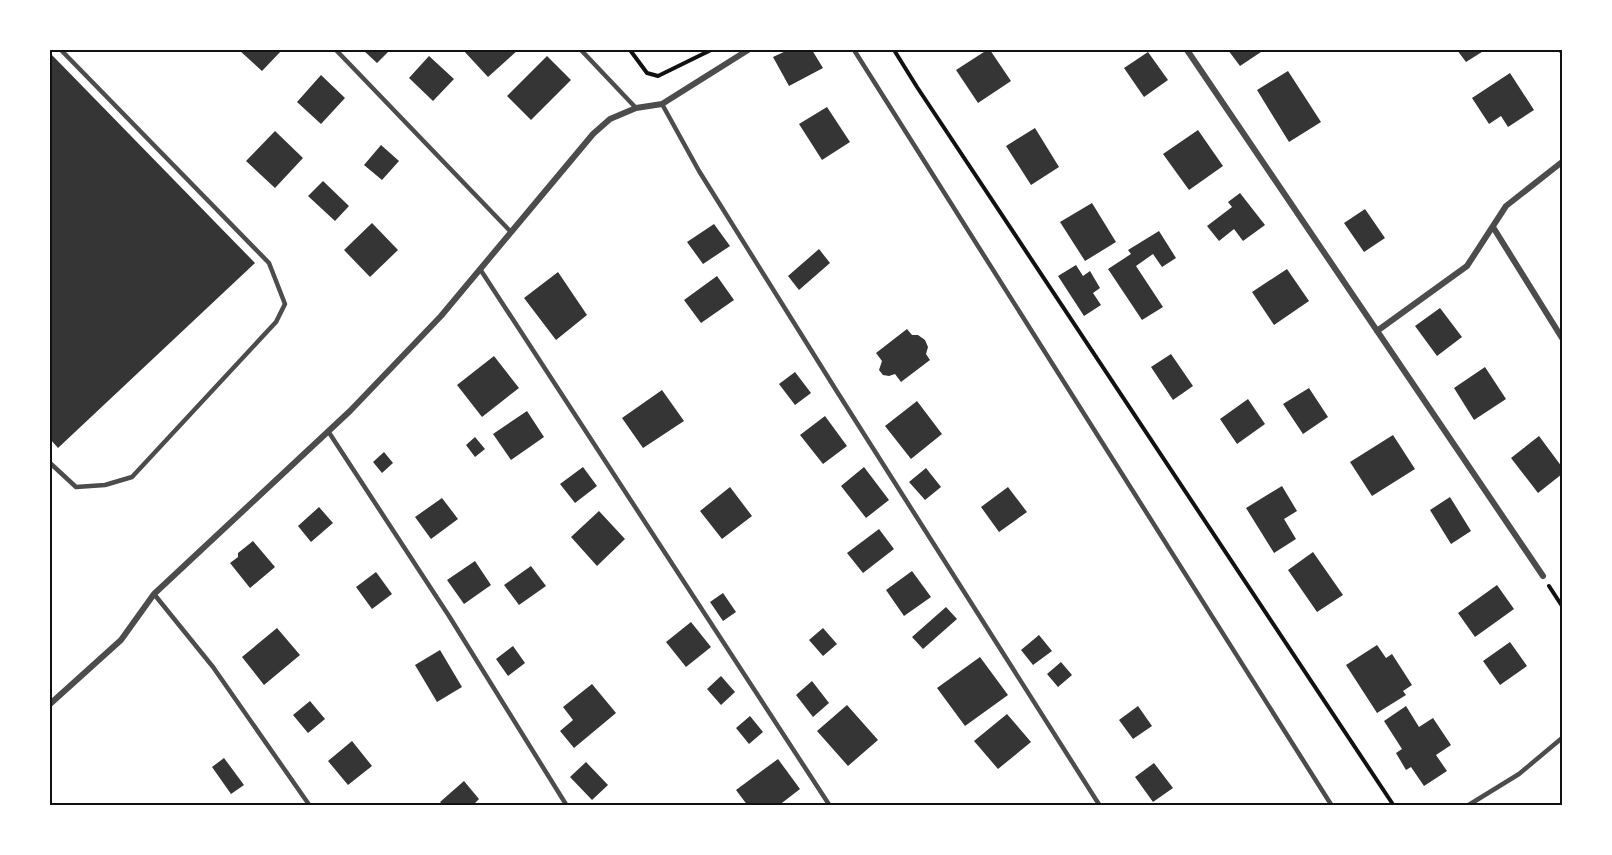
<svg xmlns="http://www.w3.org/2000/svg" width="1612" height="855" font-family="'Golos Text',sans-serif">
  <rect width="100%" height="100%" fill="#fff"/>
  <!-- building -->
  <path fill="#353535" d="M239 50H282L262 71Z
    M363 50H390L377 63Z
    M463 50H518L488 77Z
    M788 50H812L823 68 789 86 773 57Z
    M987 50H990L1011 81 978 103 956 70Z
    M1228 50H1264L1240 66Z
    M1457 50H1485L1466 62Z
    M1148 52 1168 80 1144 97 1124 68Z
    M50 53 255 263 58 448 50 439Z
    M429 56 454 79 433 101 409 78Z
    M547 56 571 80 531 120 507 96Z
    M1288 71 1321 122 1289 142 1257 90Z
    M1510 73 1534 110 1508 127 1501 116 1489 124 1472 98Z
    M321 75 345 98 321 124 297 102Z
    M827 107 850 142 822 160 799 124Z
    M1035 128 1059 167 1031 185 1006 146Z
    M1198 130 1223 166 1189 190 1163 154Z
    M275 131 303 158 275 188 246 161Z
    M381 145 399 161 382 180 364 165Z
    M323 181 349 206 335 221 308 196Z
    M1240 193 1265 225 1243 241 1234 229 1219 241 1207 226 1232 207 1228 202Z
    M1092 203 1116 242 1085 261 1060 222Z
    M1365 209 1385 238 1364 252 1344 223Z
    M372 223 398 250 370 277 344 250Z
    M714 224 730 246 703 264 687 242Z
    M1159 231 1176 258 1162 267 1153 254 1136 266 1163 307 1142 320 1108 269 1131 254 1128 250Z
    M819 249 830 263 799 290 788 276Z
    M1076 265 1083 276 1090 271 1100 288 1093 293 1101 305 1084 316 1058 276Z
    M1287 269 1309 301 1274 325 1252 292Z
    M558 272 587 315 556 340 524 298Z
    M717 276 734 300 701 323 684 300Z
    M1440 308 1462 337 1437 356 1415 326Z
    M907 329 912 335H918L925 340 928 347 926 354 930 360 901 382 895 374 889 376 883 375 879 370 882 361 876 353Z
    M1171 354 1193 386 1173 400 1151 367Z
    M494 356 519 388 482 417 457 385Z
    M1485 367 1506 399 1474 420 1454 388Z
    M795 372 811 393 795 405 779 384Z
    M1309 388 1328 417 1303 434 1283 404Z
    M662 390 684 421 643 448 622 418Z
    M1248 399 1265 424 1237 444 1220 419Z
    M917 401 942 434 911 459 885 426Z
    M527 411 544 437 511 460 493 434Z
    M825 416 847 446 823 464 800 435Z
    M1393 435 1415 469 1372 496 1350 462Z
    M1539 436 1562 467V474L1538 493 1511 458Z
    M475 437 485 449 475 457 466 445Z
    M384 452 393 463 382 473 373 462Z
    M583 467 597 486 575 503 560 484Z
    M864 467 889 500 866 518 841 486Z
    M926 468 941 487 925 500 909 482Z
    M1282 486 1297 511 1284 519 1296 539 1274 553 1246 508Z
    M730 487 752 516 722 539 700 511Z
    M1008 487 1027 512 999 532 981 507Z
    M1450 497 1471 531 1451 544 1430 510Z
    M442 498 458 519 431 539 415 517Z
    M319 507 333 523 311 542 298 526Z
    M599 511 625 539 597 566 571 537Z
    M879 529 894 549 863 573 847 553Z
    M253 541 275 567 250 588 230 563 238 557V553Z
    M1313 552 1343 595 1317 612 1288 570Z
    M475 561 491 585 464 604 447 580Z
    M531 566 546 586 519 605 504 585Z
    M912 571 931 597 904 616 886 590Z
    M376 572 392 594 372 609 356 587Z
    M1497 585 1514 609 1475 637 1458 613Z
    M723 593 736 612 723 621 710 602Z
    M946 607 957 619 923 649 912 637Z
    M691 622 711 647 686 667 666 642Z
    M277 628 300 655 264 685 242 657Z
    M823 628 837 644 823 656 809 640Z
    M1039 635 1052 651 1033 665 1021 650Z
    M1510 642 1527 666 1500 685 1483 661Z
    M1377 645 1386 658 1392 654 1412 685 1403 691 1406 695 1377 713 1346 665Z
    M513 646 525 663 508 676 496 659Z
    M440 650 462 687 437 702 415 665Z
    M980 657 1008 695 965 726 937 688Z
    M1061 662 1072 675 1058 687 1047 674Z
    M721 676 735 692 721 705 707 689Z
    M812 681 829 703 813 717 796 695Z
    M592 684 616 713 574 748 560 731 573 720 563 707Z
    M310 701 325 719 308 733 293 715Z
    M847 705 878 740 848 766 817 731Z
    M1138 706 1152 726 1133 739 1119 720Z
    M1406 706 1419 727 1433 718 1451 745 1436 755 1447 771 1424 786 1411 767 1406 770 1396 753 1402 749 1384 721Z
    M1007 714 1031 742 998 769 974 741Z
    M750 716 763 732 749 744 736 728Z
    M352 741 372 766 348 785 328 761Z
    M224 758 244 785 231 794 212 767Z
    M778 759 800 789 778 806H748L736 790Z
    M586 762 608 785 592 800 570 777Z
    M1154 763 1173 788 1153 802 1135 777Z
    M464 781 479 799 472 806H444L440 802Z"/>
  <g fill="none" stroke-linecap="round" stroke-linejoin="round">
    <!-- path -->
    <path stroke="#111" stroke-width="4" d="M630 50 647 73 658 76 711 50
      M894 50 917 87 1394 806
      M1549 586 1562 606"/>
    <!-- service -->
    <path stroke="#4c4c4c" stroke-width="4.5" d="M336 50 511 232
      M581 50 636 108
      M854 50 1332 806
      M662 104 699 171 836 390 1100 806
      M480 269 830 806
      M328 431 449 616 567 806
      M50 463 76 487 105 485 132 477 276 322 285 304 269 263 61 50
      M154 594 213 667 310 806
      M1467 806 1519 774 1562 738"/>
    <!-- minor -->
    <path stroke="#4c4c4c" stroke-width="6" d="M1187 50 1543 576
      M1561 50 1562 51
      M1493 227 1562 338
      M1377 331 1467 266 1506 206 1562 162
      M50 704 121 640 154 594 350 411 441 316 593 134 610 119 636 108 662 104 748 50"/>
  </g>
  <!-- border -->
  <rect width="1612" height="855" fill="none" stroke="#ffffff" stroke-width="102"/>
  <rect x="51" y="51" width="1510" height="753" fill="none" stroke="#111" stroke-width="2"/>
</svg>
